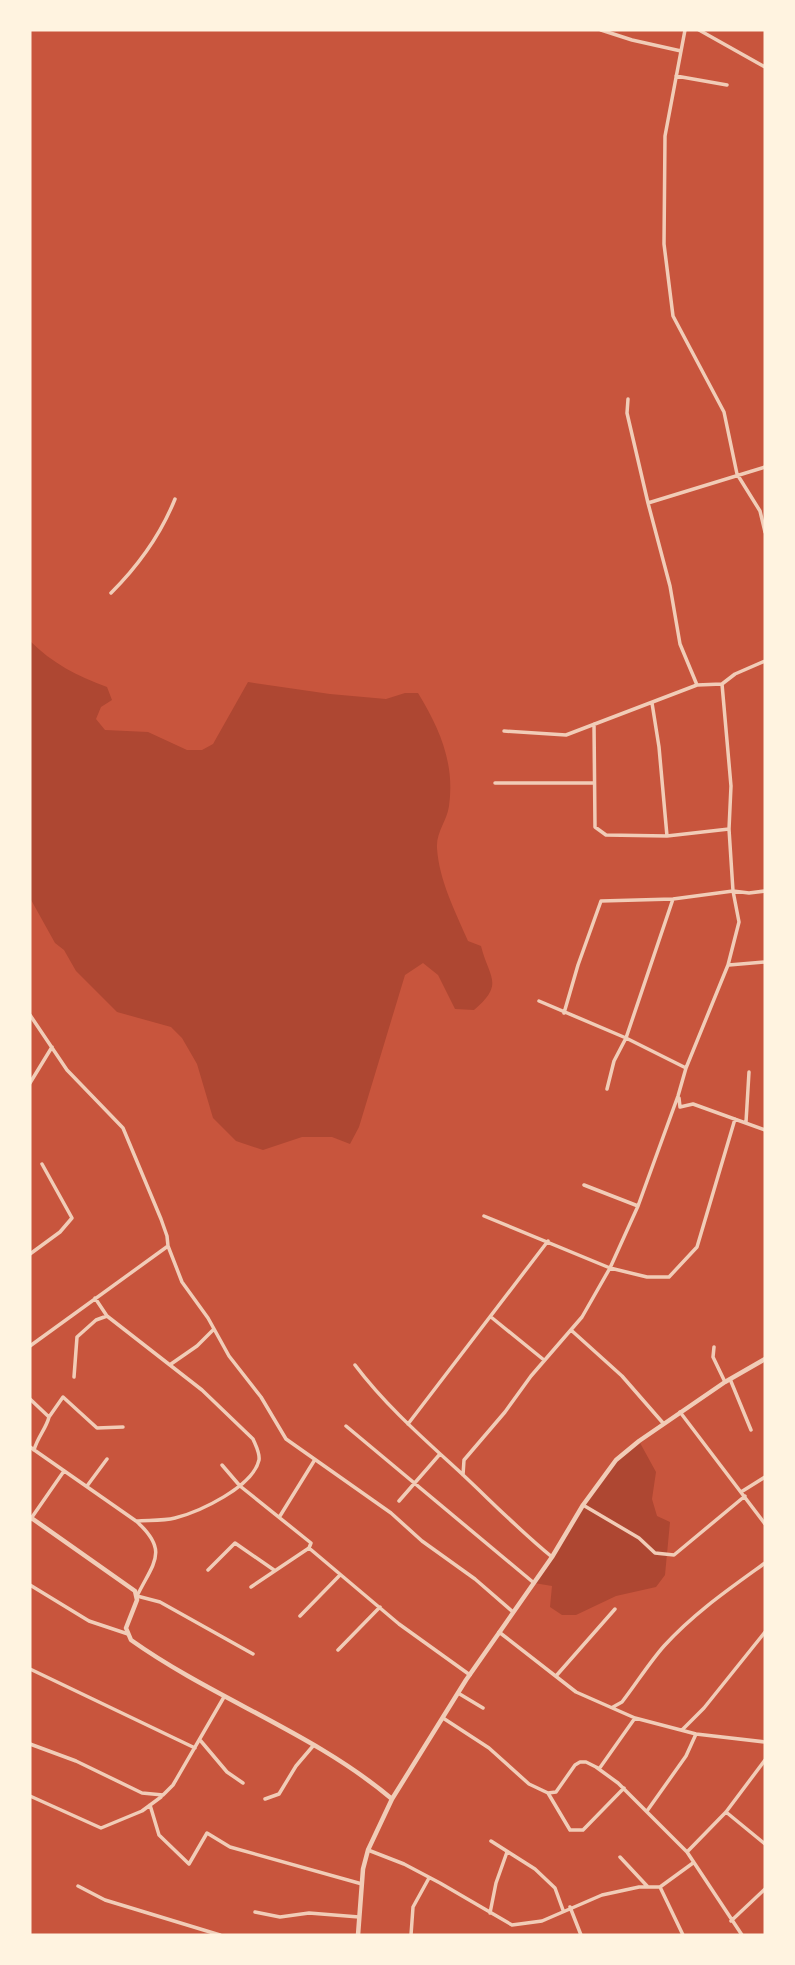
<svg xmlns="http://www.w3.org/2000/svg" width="795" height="1965" font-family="Overpass,sans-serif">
  <rect width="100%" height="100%" fill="#c8553d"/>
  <!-- green -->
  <path fill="#ae4732" d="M30 641C52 663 77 676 107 687L112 700 101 707 96 719 105 730 148 732 187 750H202L213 744 248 682 330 694 386 699 405 693H418C440 729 455 764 449 806 447 821 436 832 437 848 439 880 455 911 468 941L481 946C489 978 505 984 474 1010L455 1009 438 975 423 963 405 975 359 1127 350 1144 332 1137H302L263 1150 236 1141 213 1118 197 1064 182 1038 171 1027 117 1012 76 971 64 950 55 943 30 898Z
    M639 1441 656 1472 652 1499 657 1516 670 1522 665 1575 656 1587 616 1596 576 1615H562L550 1607 552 1586 534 1583 573 1520 616 1460Z"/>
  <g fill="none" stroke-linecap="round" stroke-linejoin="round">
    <!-- minor -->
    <path stroke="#f1ccb7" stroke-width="3.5" d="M601 30 632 40 681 51
      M685 30 665 136 664 244 673 316 724 412 737 474 760 511 765 532
      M699 30 765 67
      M676 76 727 85
      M628 399 627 413 648 503 670 586 680 644 697 685
      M648 503 765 467
      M111 593C138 566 161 534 175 499
      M652 703 659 747 667 836
      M594 724 595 827 606 835 667 836 729 829
      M504 731 566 735 697 685 722 684
      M495 783H593
      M729 965 765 962
      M539 1001 626 1038 673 899
      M564 1013 578 965 601 901 673 899 733 891 749 893 765 891
      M30 1015 67 1070 123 1128 161 1219 167 1236 168 1246 182 1282 208 1318 229 1356 261 1397 286 1439 391 1513 422 1541 475 1579 513 1612
      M30 1083 52 1047
      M607 1089 614 1061 626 1038 686 1068
      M679 1098 680 1107 693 1104 765 1130
      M746 1122 749 1072
      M584 1185 638 1206
      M484 1216 610 1268 647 1277H669L697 1247 735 1119
      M30 1254 60 1232 72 1218 42 1164
      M95 1298 107 1316
      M491 1317 544 1360
      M571 1330 622 1376 663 1423
      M30 1346 168 1246
      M714 1347 713 1357 725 1382
      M171 1364 197 1346 213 1330
      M355 1365C386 1406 424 1439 461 1473 491 1501 520 1531 552 1557
      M74 1377 77 1337 96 1320 107 1316 202 1390 253 1439C256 1446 260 1453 259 1460 253 1487 199 1512 175 1518 163 1521 149 1520 136 1521
      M730 1379 751 1430
      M30 1399 49 1417C46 1429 38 1436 34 1450
      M680 1412 765 1524
      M49 1417 63 1397 97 1428 123 1427
      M408 1424 548 1241
      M346 1426 534 1583
      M30 1447 136 1521C170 1551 153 1563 137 1596L160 1602 253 1654
      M222 1465 240 1486 311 1543 309 1548 251 1587
      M463 1475 464 1460 505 1412 531 1376 582 1317 610 1268 638 1206 678 1096 686 1068 728 965 739 922 733 891 729 829 731 786 722 684 735 674 765 661
      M87 1486 107 1459
      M741 1492 765 1477
      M399 1501 440 1454
      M583 1505 639 1538 655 1553 674 1555 745 1496
      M280 1516 314 1461
      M30 1520 64 1471
      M309 1548 399 1624 470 1675
      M208 1570 235 1543 274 1570
      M30 1585 89 1621 128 1634
      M300 1616 340 1575
      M499 1632 576 1692 635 1718 696 1734 765 1742
      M338 1650 380 1607
      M30 1669 195 1748
      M556 1676 615 1609
      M458 1693 483 1708
      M613 1707 622 1702C636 1684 649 1663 664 1646 694 1613 729 1589 765 1563
      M443 1718 489 1748 529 1784 548 1793 556 1792 575 1765 580 1762H586L596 1767 618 1783 687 1852 742 1935
      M682 1730 704 1708 765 1632
      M200 1740 227 1772 243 1783
      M30 1744 76 1761 142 1793 163 1795 173 1785 224 1697
      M599 1769 635 1718
      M548 1793 570 1830H583L624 1788
      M30 1796 101 1828 142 1811 161 1797
      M265 1799 279 1794 296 1766 313 1746
      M150 1805 159 1835 189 1864 207 1833 230 1847 362 1884
      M647 1811 686 1756 696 1734
      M726 1812 765 1844
      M491 1841 535 1869 555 1888 563 1910
      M368 1850 404 1864 440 1883 512 1925 542 1921 602 1895 639 1887H660L693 1863
      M687 1852 726 1812 765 1760
      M620 1857 648 1887
      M78 1886 105 1900 220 1935
      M660 1887 683 1935
      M570 1907 581 1935
      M255 1912 280 1917 309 1913 359 1917
      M490 1913 496 1883 507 1852
      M731 1921 765 1889
      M411 1935 413 1907 429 1878"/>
    <!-- tertiary -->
    <path stroke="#f1ccb7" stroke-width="4.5" d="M30 1517 135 1591 137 1600 126 1628 131 1640C214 1699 314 1733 392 1799
      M358 1935 363 1869 368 1850 392 1799 466 1680 552 1557 583 1505 616 1460 639 1441 725 1382 765 1359"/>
  </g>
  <!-- border -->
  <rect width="795" height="1965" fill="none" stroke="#fff3e0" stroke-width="63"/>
</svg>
